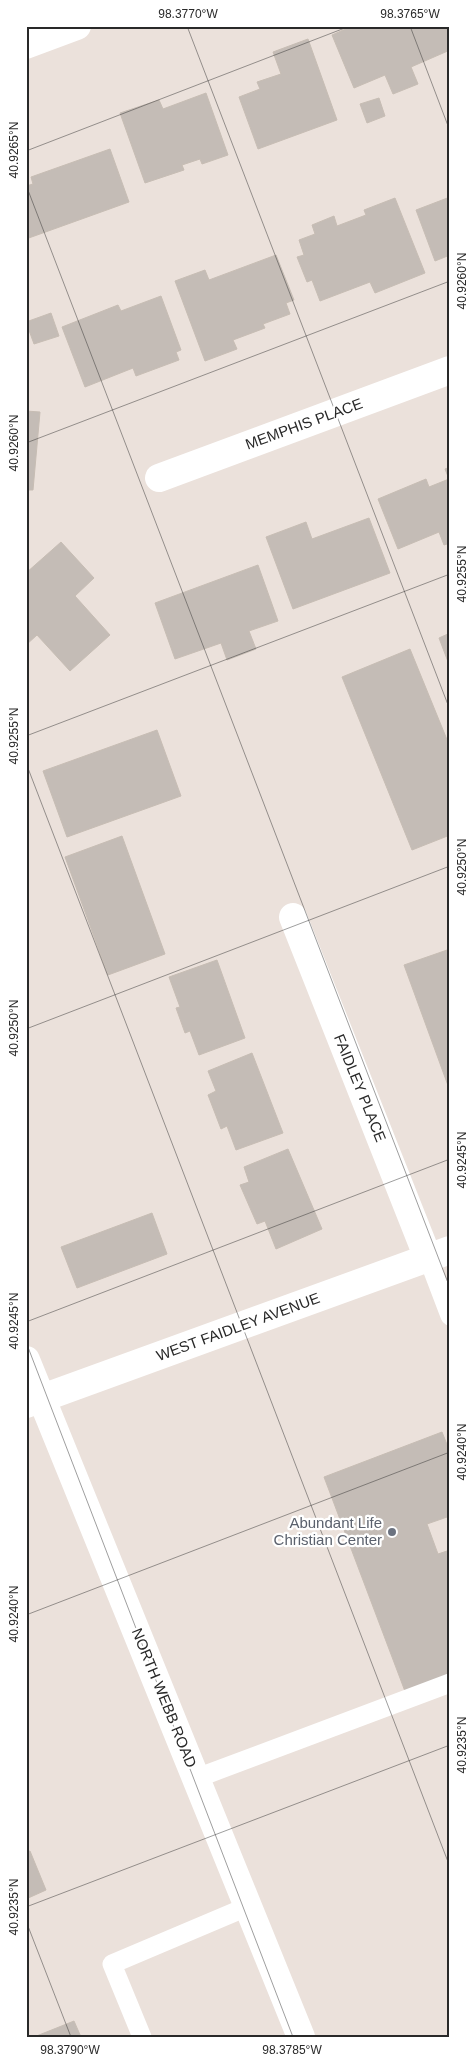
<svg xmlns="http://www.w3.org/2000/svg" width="476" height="2063" font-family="Helvetica,sans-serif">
  <rect width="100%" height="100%" fill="#ebe1db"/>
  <!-- building -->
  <path fill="#c4bcb6" stroke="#c7bdb4" d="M352 26H448L450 31V50L411 67 418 84 393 94 385 75 354 88 332 35Z
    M308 39 337 120 258 149 239 97 260 89 257 82 281 74 273 52Z
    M206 93 228 155 202 164 200 159 182 165 184 170 145 183 120 113 159 100 163 109Z
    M379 98 385 116 367 123 360 104Z
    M110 149 129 202 26 239V186L33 184 31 177Z
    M450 197V255L435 261 416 210Z
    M395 198 425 273 375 293 370 282 320 301 312 280 307 282 297 257 304 255 299 240 315 234 312 225 334 216 337 226 366 215 364 210Z
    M276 255 294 300 286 303 290 314 263 324 265 328 233 340 237 349 205 361 175 281 205 270 209 280Z
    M161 296 181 350 176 352 179 360 136 376 133 368 85 387 62 327 118 305 121 311Z
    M51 313 59 336 34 344 26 322Z
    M26 411 40 412 33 490H26Z
    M450 467V543L444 545 439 532 398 549 378 499 426 479 429 487 449 479 445 469Z
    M369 518 390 573 293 609 266 537 306 522 312 539Z
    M61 542 94 578 75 596 110 635 70 671 37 635 26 645V573Z
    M258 565 278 621 249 631 256 649 227 660 221 643 175 659 155 603Z
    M450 633V667L439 638Z
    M410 649 450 747V835L412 850 342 677Z
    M157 730 181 796 67 837 43 771Z
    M122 836 165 954 108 975 65 857Z
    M450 949V1091L404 965Z
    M217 960 245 1038 199 1055 190 1031 185 1033 176 1008 180 1007 169 977Z
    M252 1053 283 1133 236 1150 227 1126 221 1129 208 1095 216 1091 208 1071Z
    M288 1149 322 1229 276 1249 265 1221 257 1224 240 1185 249 1182 244 1167Z
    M152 1213 167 1254 77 1288 61 1247Z
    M442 1432 450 1452V1516L427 1524 438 1554 450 1550V1677L406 1694 324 1477Z
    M30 1851 46 1890 26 1899V1852Z
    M74 2021 81 2037H34Z"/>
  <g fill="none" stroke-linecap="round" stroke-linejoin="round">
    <!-- lane -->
    <path stroke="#fff" stroke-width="19" d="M428 1258 450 1316
      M197 1778 450 1683
      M142 2037 112 1964 249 1906"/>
    <!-- street -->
    <path stroke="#fff" stroke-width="28" d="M26 45 77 26
      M159 478 450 370
      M293 917 428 1258"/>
    <!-- secondary -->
    <path stroke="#fff" stroke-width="28" d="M26 1360 301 2037
      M26 1404 450 1250"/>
  </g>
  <!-- ticks -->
  <path fill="none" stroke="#292929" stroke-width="1" stroke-opacity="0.45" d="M187 26 450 710M410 26 450 131M26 151 350 26M26 185 450 1288M26 443 450 281M26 736 450 574M26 763 450 1867M26 1029 450 866M26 1322 450 1159M26 1342 293 2037M26 1615 450 1452M26 1907 450 1745M26 1921 71 2037"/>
  <!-- markers -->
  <circle fill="#6b7280" stroke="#fff" stroke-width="2" cx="392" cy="1532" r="5"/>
  <g text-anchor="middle" stroke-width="4.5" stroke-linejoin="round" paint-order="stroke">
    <!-- street labels -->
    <g font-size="15" fill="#292929" stroke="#fff">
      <text transform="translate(304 424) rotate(-20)" y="5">MEMPHIS PLACE</text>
      <text transform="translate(360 1088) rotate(68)" y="5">FAIDLEY PLACE</text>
      <text transform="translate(238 1327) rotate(-20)" y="5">WEST FAIDLEY AVENUE</text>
      <text transform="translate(164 1698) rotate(68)" y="5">NORTH WEBB ROAD</text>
    </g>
    <!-- worship labels -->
    <g font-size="15" fill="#5b616d" stroke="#fff" text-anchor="end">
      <text x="382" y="1528">Abundant Life<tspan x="382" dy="17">Christian Center</tspan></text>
    </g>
  </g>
  <!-- border -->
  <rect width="476" height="2063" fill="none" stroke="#ffffff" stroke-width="55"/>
  <rect x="28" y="28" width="420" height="2008" fill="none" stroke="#292929" stroke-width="2"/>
  <g font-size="12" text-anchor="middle" fill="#292929">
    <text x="188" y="18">98.3770°W</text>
    <text x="410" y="18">98.3765°W</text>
    <text transform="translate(14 150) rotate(-90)" y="4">40.9265°N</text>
    <text transform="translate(462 281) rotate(-90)" y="4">40.9260°N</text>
    <text transform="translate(14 443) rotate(-90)" y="4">40.9260°N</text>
    <text transform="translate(462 574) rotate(-90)" y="4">40.9255°N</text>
    <text transform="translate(14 736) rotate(-90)" y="4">40.9255°N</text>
    <text transform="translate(462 867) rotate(-90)" y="4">40.9250°N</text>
    <text transform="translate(14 1028) rotate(-90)" y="4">40.9250°N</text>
    <text transform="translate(462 1160) rotate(-90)" y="4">40.9245°N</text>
    <text transform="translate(14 1321) rotate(-90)" y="4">40.9245°N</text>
    <text transform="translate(462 1452) rotate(-90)" y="4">40.9240°N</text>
    <text transform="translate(14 1614) rotate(-90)" y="4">40.9240°N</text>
    <text transform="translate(462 1745) rotate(-90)" y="4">40.9235°N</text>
    <text transform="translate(14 1907) rotate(-90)" y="4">40.9235°N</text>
    <text x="70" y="2054">98.3790°W</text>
    <text x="292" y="2054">98.3785°W</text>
  </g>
</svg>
